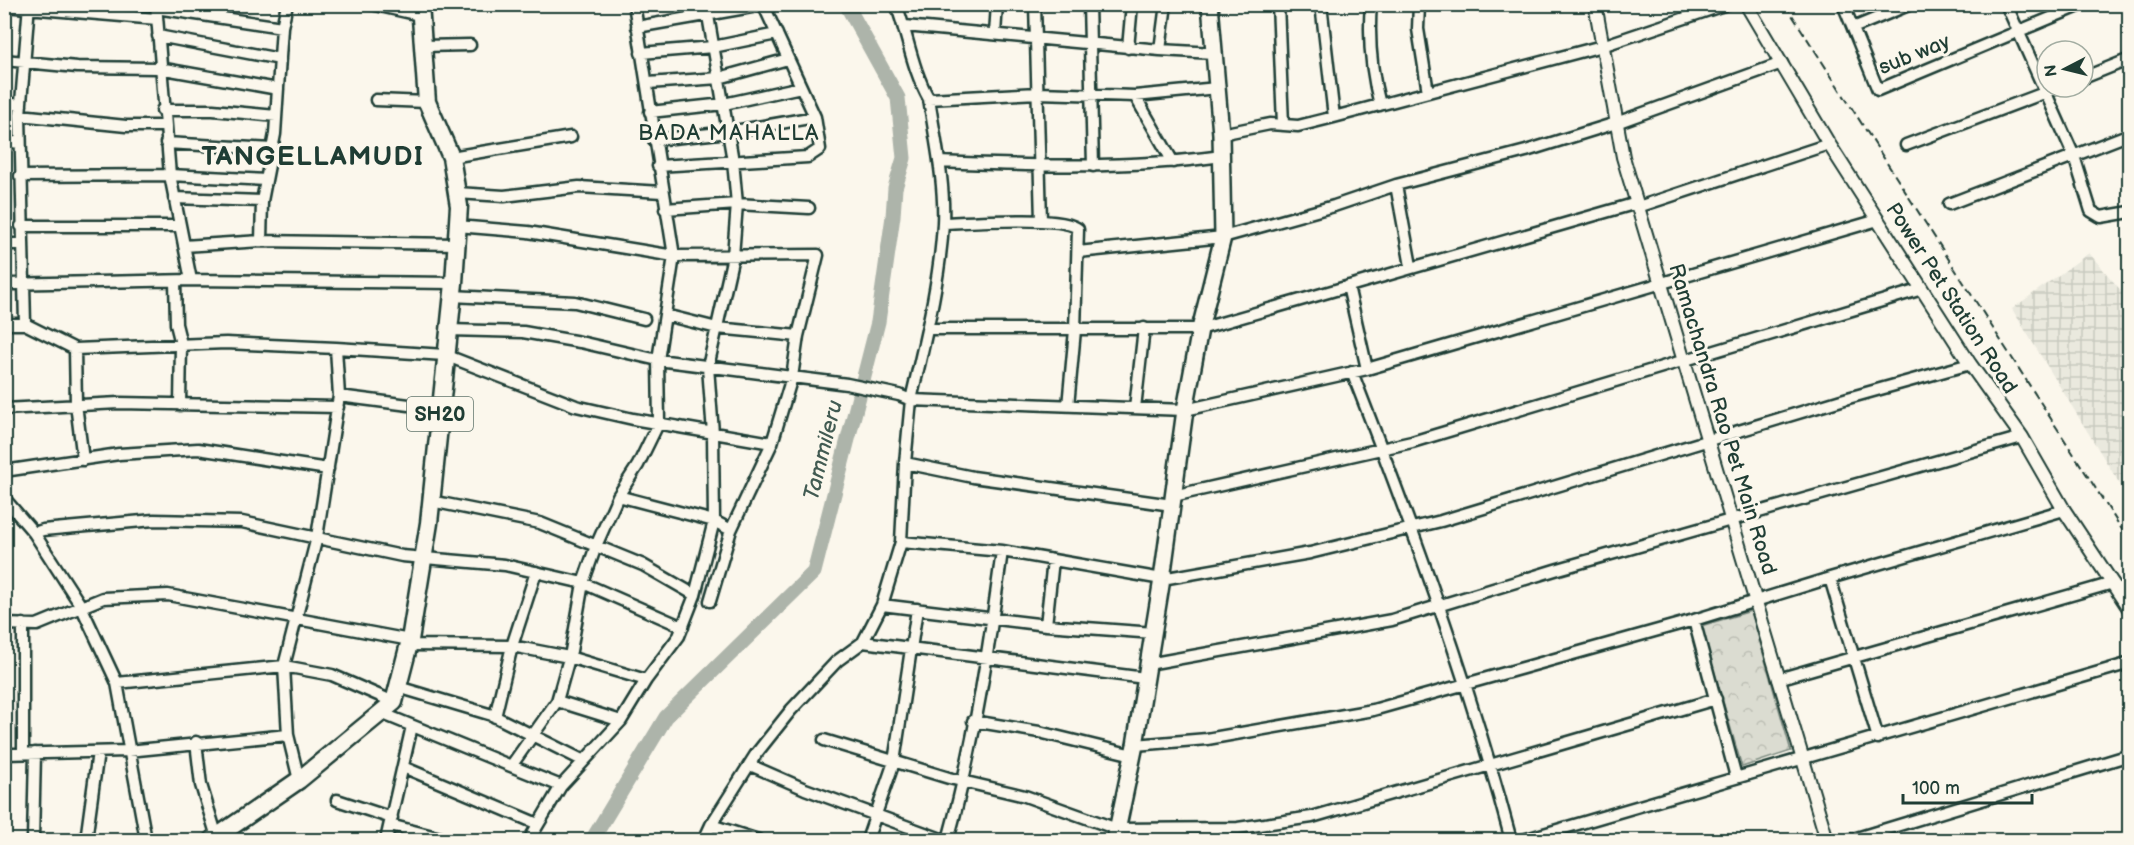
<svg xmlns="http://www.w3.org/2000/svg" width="2134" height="845" font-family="'Balsamiq Sans',sans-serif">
  <defs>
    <pattern id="industrial-grid" width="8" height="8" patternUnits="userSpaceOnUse" patternTransform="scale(1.5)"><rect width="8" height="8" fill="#eae9de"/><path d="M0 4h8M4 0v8" fill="none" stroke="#c8c9bf"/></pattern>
    <pattern id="park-crowns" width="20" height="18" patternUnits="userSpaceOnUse" patternTransform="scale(1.5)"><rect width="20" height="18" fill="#dbdcd1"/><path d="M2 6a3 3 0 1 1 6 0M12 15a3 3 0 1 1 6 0" fill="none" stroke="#bcbeb4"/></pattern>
  </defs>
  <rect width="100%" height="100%" fill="#fbf7ec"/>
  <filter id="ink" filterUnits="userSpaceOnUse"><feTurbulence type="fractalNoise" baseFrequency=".0167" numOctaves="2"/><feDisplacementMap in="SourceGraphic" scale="12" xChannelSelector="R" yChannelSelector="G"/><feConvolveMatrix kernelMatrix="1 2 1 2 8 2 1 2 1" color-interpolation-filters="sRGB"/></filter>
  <g filter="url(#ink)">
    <!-- industrial -->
    <path fill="url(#industrial-grid)" d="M2089 253 2129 300V499L2012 309Z"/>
    <!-- park -->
    <path fill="url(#park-crowns)" stroke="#7d8c82" stroke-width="1.5" d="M1751 611 1791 751 1742 767 1701 626Z"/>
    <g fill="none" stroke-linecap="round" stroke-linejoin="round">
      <!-- river -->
      <path stroke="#adb4aa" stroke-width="15" d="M592 840 666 717 814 572 878 322 893 216 895 188 904 158 898 98 846 4"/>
      <defs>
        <path id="minor" d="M156 4 170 175 191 280
          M371 4 420 15
          M896 4C908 36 912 69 929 99L1038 93 1135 96 1217 88
          M1035 4 1041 221
          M1089 4 1093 166
          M1278 4 1283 124
          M1321 4 1334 117
          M1371 4C1368 40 1371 71 1380 105
          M1419 4 1418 29 1428 92
          M1843 4 1878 90 2084 4
          M2006 4 2074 156 2091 211 2101 217 2130 212
          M4 6 157 19
          M156 8 282 27
          M905 26 1160 50 1214 53
          M637 27 763 5
          M1853 28 1911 4
          M995 34 997 4
          M158 36 280 59
          M422 46 470 45
          M1128 48 1132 4
          M1160 50 1166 4
          M641 53 713 47 777 34
          M4 60 77 67 159 68 278 89
          M2083 78 2130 59
          M648 83 719 78 788 59
          M1135 96 1173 162
          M929 99C935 139 945 182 943 223 940 282 924 343 911 400L1185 410 1367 369 1878 220
          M376 100 427 102
          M4 103 21 105
          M162 110H213L276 116
          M650 112 724 104 801 87
          M20 115 126 126H164
          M1221 134 1270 124 1298 126 1334 117 1602 46 1727 4
          M654 140 729 132 815 117 763 4
          M4 141 20 143
          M166 143 272 149
          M1906 145 2060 87
          M451 157 571 137
          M939 162C1034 166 1127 169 1222 156
          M658 166 808 157 820 149 815 117
          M20 176 170 175 266 180
          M1396 185 1411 266
          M457 193 504 196 579 187 662 192
          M174 198 262 201
          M1949 204 2130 134
          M1638 207 1829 144
          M665 209 737 204 809 208
          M943 223C967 222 1065 215 1078 229L1075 330 1068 406
          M21 226H179
          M457 226 528 232 674 256 818 255 798 336 792 377 772 443 731 530 710 601
          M261 241 457 244
          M4 244H22
          M184 246 261 241 262 201 275 134 282 27 287 4
          M1078 252 1223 237 1334 206 1396 185 1526 151 1616 123 1782 63
          M175 281 176 324 181 344 180 405
          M4 284 191 280 454 283
          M1348 286 1367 369
          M452 296 575 302 644 319
          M665 315 717 328 798 336
          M4 324H25L20 115 29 4
          M25 324 75 349 76 404 83 460
          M928 329H1200L1637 203
          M448 330 523 332 580 342 658 360 847 384 899 395 911 400 905 463 973 477 1172 505
          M75 349 226 343 336 348
          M1352 372C1412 526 1469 681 1511 840
          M339 396 440 409
          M1135 408 1144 328
          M4 409 119 403 338 407
          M4 471 119 454 198 449 328 469
          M618 496 714 521 731 530
          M1173 496 1412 442 1922 289
          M4 498 34 533 81 606 117 683 146 840
          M431 501 540 523 643 565 695 595 714 521 713 433 708 367 733 256 737 204 733 161 706 4
          M34 533 43 530 154 520 242 522 402 556 505 565 583 583 683 627
          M901 542 1002 551 1162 579 1310 553 1441 521 1848 398 1970 364
          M882 605 1046 625 1154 633
          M1694 620 1736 777
          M4 624 37 625 103 598 168 595 410 640
          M1046 625 1053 560
          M863 642 1145 678
          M409 645 512 646 569 657 646 680
          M1148 664 1392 620 1555 570 2022 437
          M1778 679 2113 583
          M117 683 284 666 332 675 394 702
          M398 687 492 715 584 761
          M557 701 621 721
          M381 713 511 766 557 701 571 651 583 583 596 546 618 496 638 465 659 422 658 360 674 256 634 4
          M495 717 512 646 536 572
          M973 721 1039 732 1133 755
          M1878 738 1830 578 2064 510
          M824 740 949 778 1025 796 1117 829 1238 828 1312 817 1716 699
          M196 742 201 785 217 837
          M1135 745 1207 739 1373 710 1694 620 1830 578
          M23 753V624
          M4 754 128 751 288 735
          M750 765 805 789 944 840
          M511 766 561 786
          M403 767 538 824
          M299 780 288 735 284 666 317 537 339 396 336 348 445 355 576 406 633 419 772 443
          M337 800 392 818
          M390 825 448 840
          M33 840 35 753
          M86 840 98 752
          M386 840 412 726
          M529 840 561 786 621 721 646 680 679 636 695 595
          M704 840 711 825
          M758 840 711 825 756 754 791 710 837 661 863 642 882 605 901 542 905 463
          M867 840 894 762 917 609
          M948 840C974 746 989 648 1002 551
          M1523 840 2130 663
          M1850 840 2130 755"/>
        <path id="tertiary" d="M1595 4 1623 157 1827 840
          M1746 4 1829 144 1970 364 2022 437 2064 510 2130 610"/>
        <path id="secondary" d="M1115 840 1135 745 1162 579 1185 410 1200 329 1223 237 1221 134 1210 4"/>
        <path id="primary" d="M212 840 299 780 394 702 410 640 429 523 454 283 459 206 451 157 427 102 420 4"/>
      </defs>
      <!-- minor casing -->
      <use href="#minor" stroke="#1f3d34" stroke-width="15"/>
      <!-- tertiary casing -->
      <use href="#tertiary" stroke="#1f3d34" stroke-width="16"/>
      <!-- secondary casing -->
      <use href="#secondary" stroke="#1f3d34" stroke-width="20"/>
      <!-- primary casing -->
      <use href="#primary" stroke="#1f3d34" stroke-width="21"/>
      <!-- minor -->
      <use href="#minor" stroke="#fbf7ec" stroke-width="10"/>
      <!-- tertiary -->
      <use href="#tertiary" stroke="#fbf7ec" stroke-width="12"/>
      <!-- secondary -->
      <use href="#secondary" stroke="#fbf7ec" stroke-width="15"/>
      <!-- primary -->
      <use href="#primary" stroke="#fbf7ec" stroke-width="16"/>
      <!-- rail -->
      <path stroke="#1f3d34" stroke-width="2" stroke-dasharray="9 4.5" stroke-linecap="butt" d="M1785 4 2130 542"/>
    </g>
  </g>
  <g text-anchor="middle" stroke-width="6" stroke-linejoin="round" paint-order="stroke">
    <!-- shield labels -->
    <rect fill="#fbf7ec" stroke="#61756b" stroke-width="1.5" x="407" y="397" width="66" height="34" rx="4.5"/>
    <g font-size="20" font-weight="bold" fill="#1f3d34">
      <text x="440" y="421">SH20</text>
    </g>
    <!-- street labels -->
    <g font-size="21" fill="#1f3d34" stroke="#fbf7ec">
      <text transform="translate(1914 54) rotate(-22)" y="7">sub way</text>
      <text transform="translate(1952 298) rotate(57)" y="7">Power Pet Station Road</text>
      <text transform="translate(1723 419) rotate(73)" y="7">Ramachandra Rao Pet Main Road</text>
    </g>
    <!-- neighbourhood labels -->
    <g font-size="22" letter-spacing="1.5" fill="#1f3d34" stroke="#fbf7ec">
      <text x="729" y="140">BADA MAHALLA</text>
    </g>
    <!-- water labels -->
    <g font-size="22" font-style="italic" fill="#425b52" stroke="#fbf7ec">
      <text transform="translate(822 450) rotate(-76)" y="8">Tammileru</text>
    </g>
    <!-- district labels -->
    <g font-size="27" font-weight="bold" letter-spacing="1.5" fill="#1f3d34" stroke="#fbf7ec">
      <text x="313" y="165">TANGELLAMUDI</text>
    </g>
  </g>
  <!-- margin -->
  <rect width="2134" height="845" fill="none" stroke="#fbf7ec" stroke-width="24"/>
  <rect x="12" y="12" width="2110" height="821" fill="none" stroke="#1f3d34" stroke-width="2" filter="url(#ink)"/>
  <!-- north arrow -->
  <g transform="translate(2065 69) rotate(263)"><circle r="28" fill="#fbf7ec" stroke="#a3ada2" stroke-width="1.5"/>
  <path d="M0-4.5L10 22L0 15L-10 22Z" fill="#1f3d34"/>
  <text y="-9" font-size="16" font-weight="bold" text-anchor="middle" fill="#1f3d34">N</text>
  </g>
  <!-- scale -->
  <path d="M1903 794v9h129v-9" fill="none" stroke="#1f3d34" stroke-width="3"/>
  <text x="1912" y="794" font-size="18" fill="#1f3d34" stroke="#fbf7ec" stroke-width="4.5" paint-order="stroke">100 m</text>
</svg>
